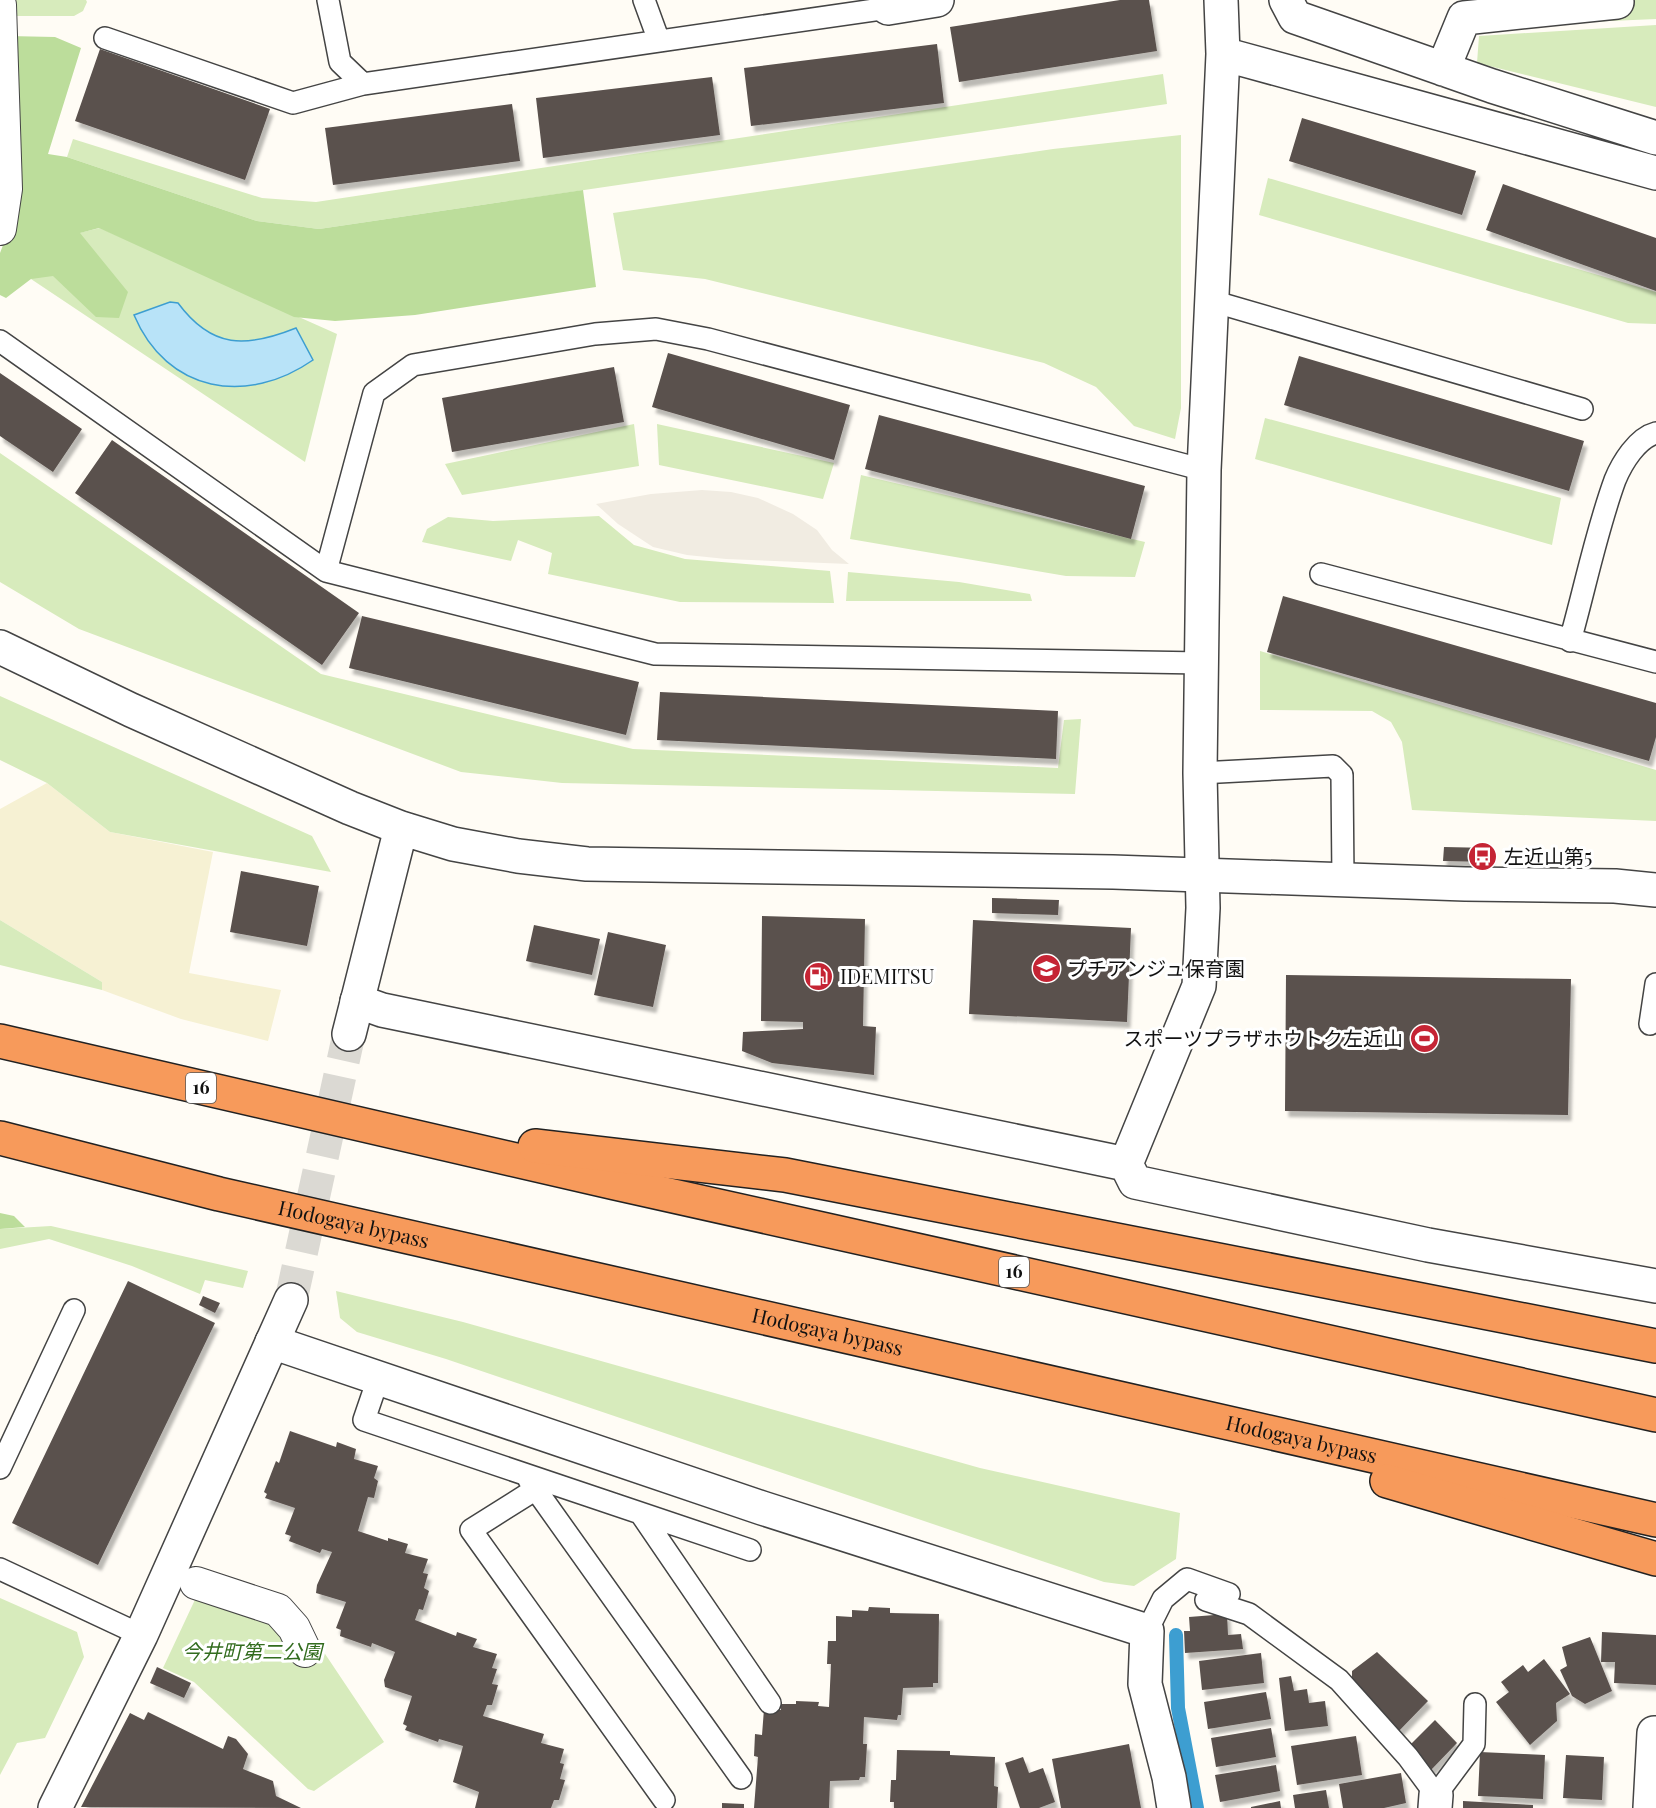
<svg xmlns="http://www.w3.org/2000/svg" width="1656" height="1808" font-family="'Playfair Display','Noto Sans JP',serif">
  <defs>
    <filter id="shadow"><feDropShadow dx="3.5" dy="6" stdDeviation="1.5" flood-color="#0004"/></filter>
  </defs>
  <rect width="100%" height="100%" fill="#fffcf5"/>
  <!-- farmland -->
  <path fill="#f6f1d3" d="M47 783 110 832 213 852 189 973 281 990 268 1041 181 1019 102 990V982L0 920V809Z"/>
  <!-- green -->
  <path fill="#d7ebbc" d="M7 0H86L87 2 83 11 74 16H8Z
    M1555 0H1656V19L1476 27Z
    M1656 25V107L1477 63 1479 36Z
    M1163 74 1167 104 319 229 257 221 67 157 73 139 262 198 316 202Z
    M1181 135V408L1175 439 1134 426 1096 387 1044 363 705 279 623 270 613 213 1053 149Z
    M1268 178 1656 292V324L1628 323 1259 215Z
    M100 228 337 334 305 462 31 279 79 233Z
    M1265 418 1561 498 1552 545 1255 459Z
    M634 424 639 466 462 495 445 464Z
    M657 424 834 463 823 499 659 465Z
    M0 453 321 674 633 749 1058 768 1064 720 1081 719 1075 794 562 783 461 772 79 629 0 582Z
    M861 475 1145 542 1135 577 1066 576 850 539Z
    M599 516 634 545 685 559 830 571 834 603 680 602 548 574 552 553 518 540 511 561 422 542 427 529 448 517 493 521Z
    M848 572 959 582 1030 594 1032 601H846Z
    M1260 651 1656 770V821L1412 810 1402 742 1391 722 1372 711 1260 710Z
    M0 696 312 836 331 872 110 832 47 783 0 760Z
    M0 920 102 982V990L0 965Z
    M51 1226 248 1271 243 1288 205 1280 200 1294 132 1266 49 1239 0 1249V1229Z
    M336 1291 463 1322 980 1468 1180 1513 1176 1559 1134 1586 1104 1582 446 1359 357 1332 340 1318Z
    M207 1574 289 1600 384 1742 314 1791 308 1789 194 1682 163 1668Z
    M0 1598 77 1632 84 1657 45 1738 17 1743 0 1775Z"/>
  <!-- forest -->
  <path fill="#bcdd9b" d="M8 36 55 37 81 48 48 154 67 157 257 221 319 229 583 190 596 287 415 315 335 321 294 317 99 228 80 233 128 292 119 318 96 317 53 276 31 279 6 298 0 295V253L5 240Z
    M0 1213 14 1216 25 1227 0 1229Z"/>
  <!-- plaza -->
  <path fill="#f1ece2" d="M702 490 731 492 758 498 793 514 817 530 832 550 849 564 726 559 687 555 653 547 618 524 596 504 651 494Z"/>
  <!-- water -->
  <path fill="#b8e3f8" stroke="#3d9ed1" stroke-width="1.5" d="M170 302 178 303C212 349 246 348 296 328L313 360C247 406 167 393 134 315Z"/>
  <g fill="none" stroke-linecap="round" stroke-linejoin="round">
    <!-- stream -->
    <path stroke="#3d9ed1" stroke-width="14" d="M1176 1635 1178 1708 1197 1808"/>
  </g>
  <!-- building -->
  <path fill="#5a514d" filter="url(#shadow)" d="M1120 0H1149L1157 51 959 82 950 27Z
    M937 44 944 103 751 126 744 68Z
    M100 49 270 109 245 180 75 121Z
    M712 77 720 135 543 158 536 98Z
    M512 104 520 161 333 185 325 128Z
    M1302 118 1476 171 1462 215 1289 161Z
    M1503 184 1656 238V291L1486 230Z
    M668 353 850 405 834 460 652 407Z
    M1299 356 1584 441 1569 491 1284 405Z
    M614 367 624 422 452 452 442 398Z
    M0 373 82 429 53 472 0 436Z
    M879 415 1145 486 1131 539 865 469Z
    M112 440 359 613 322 665 75 493Z
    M1283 596 1656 703V737L1649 761 1267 652Z
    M362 616 639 682 626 735 349 668Z
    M660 692 1058 711 1056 759 657 740Z
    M1444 847 1491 848 1490 862 1443 861Z
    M241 871 319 886 307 946 230 932Z
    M992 898 1059 900 1058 915 992 913Z
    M762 916 865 919 863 1026 876 1027 874 1075 772 1063 742 1051 743 1032 803 1029V1022L761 1021Z
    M973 920 1131 928 1127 1022 969 1014Z
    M534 925 600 939 592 975 526 961Z
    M608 932 666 945 653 1007 594 995Z
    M1286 975 1571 979 1568 1115 1285 1111Z
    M128 1281 215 1323 98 1565 12 1523Z
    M203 1296 220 1303 215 1313 199 1305Z
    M290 1431 336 1447 337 1442 356 1449 354 1459 378 1466 374 1478 378 1481 374 1498 368 1497 358 1531 388 1541V1538L408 1544 405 1553 428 1559 423 1573 428 1574 424 1588 429 1591 423 1610 419 1609 415 1620 456 1636 457 1632 477 1639 473 1647 497 1654 492 1668 497 1669 492 1684 498 1685 492 1705H487L483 1716 544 1734 541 1743 564 1749 560 1763 564 1764 560 1779 565 1780 559 1800H554L551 1808H475L479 1792 453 1782 463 1746 439 1739 438 1742 405 1730 407 1726 403 1724 412 1696 385 1687 384 1680 395 1652 372 1643 371 1647 340 1636 341 1630 336 1628 346 1602 316 1593 317 1585 332 1552 322 1549 320 1553 289 1541 291 1536 285 1534 295 1508 265 1498 267 1494 264 1492 276 1461 279 1463Z
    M869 1607 890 1608V1613L939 1614 938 1683H933V1687L903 1688 901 1715H898L897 1720 864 1717 863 1744H867L865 1777H860L859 1780 830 1781 829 1808H754L758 1757 754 1756 755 1734 762 1735 764 1709 781 1710 780 1704H796V1701L819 1702 818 1706 829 1707 831 1664H827L828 1641H836V1616L852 1617V1610L868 1611Z
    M1227 1614 1228 1635 1241 1634 1243 1649 1185 1653 1184 1631H1190L1189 1617Z
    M1602 1632 1656 1635V1685L1614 1683 1615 1662H1601Z
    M1590 1637 1612 1691 1585 1704 1572 1696 1560 1670 1567 1666 1562 1647Z
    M1377 1652 1428 1701 1396 1734 1352 1692V1671Z
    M1261 1653 1264 1683 1202 1690 1199 1661Z
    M1544 1659 1570 1694 1556 1703 1557 1721 1530 1745 1496 1702 1509 1692 1501 1682 1523 1665 1528 1672Z
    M157 1667 191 1683 184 1698 150 1683Z
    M1291 1676 1294 1691 1307 1689 1309 1703 1325 1701 1328 1726 1285 1731 1279 1678Z
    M1266 1692 1271 1719 1208 1729 1204 1702Z
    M148 1712 223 1749 228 1736 236 1739 248 1754 243 1769 273 1781 276 1796 301 1808 81 1807 130 1713 144 1720Z
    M1435 1720 1457 1743 1431 1770 1408 1747Z
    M1271 1728 1276 1757 1216 1767 1211 1738Z
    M1356 1736 1362 1775 1297 1785 1291 1746Z
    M1129 1744 1141 1808H1061L1052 1759Z
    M897 1750 950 1751V1755L995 1757 994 1786 998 1787 997 1808H894V1802H890L891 1780H896Z
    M1480 1752 1545 1755 1543 1799 1478 1796Z
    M1566 1755 1604 1757 1602 1800 1563 1798Z
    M1023 1757 1029 1773 1043 1768 1055 1802 1039 1808H1020L1005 1763Z
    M1276 1765 1280 1791 1220 1802 1215 1775Z
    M1401 1773 1406 1803 1384 1808H1343L1339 1784Z
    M1326 1790 1329 1808H1295L1293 1795Z
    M1280 1801 1281 1808H1251V1807Z
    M1463 1801 1533 1805V1808H1463Z
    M722 1803 744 1804V1808H722Z"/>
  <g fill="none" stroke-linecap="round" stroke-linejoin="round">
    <!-- tertiary-tunnel -->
    <path stroke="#dbd9d3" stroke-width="33" stroke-dasharray="33 16" stroke-linecap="butt" d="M291 1300 349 1034"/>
    <defs>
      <path id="service" d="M328 0 340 62 363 84 888 8
        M644 0 659 41
        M105 38 293 103 363 84
        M1212 301 1582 409
        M0 341 326 571 655 654 1203 663
        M326 571 374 393 413 365 595 334 656 329 708 339 1204 470
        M1321 574 1656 662
        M1570 641C1585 588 1596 532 1615 480 1622 463 1637 438 1656 433
        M1200 773 1333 766 1342 775 1343 880
        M1650 1024 1656 984
        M378 1379 364 1420 750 1550
        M0 1468 74 1310
        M529 1480 741 1778
        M536 1489 471 1530 664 1800
        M641 1514 770 1703
        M0 1569 141 1635
        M1206 1600 1249 1614 1339 1680 1408 1757 1436 1795 1474 1744 1475 1704
        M1147 1631 1163 1599 1187 1579 1229 1594"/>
      <path id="pedestrian" d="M0 5 6 189 0 229
        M196 1583 278 1610 294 1628 305 1651"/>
      <path id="minor" d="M886 0 888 8 937 0
        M1286 0 1295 17 1492 86 1656 138
        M1223 54 1656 173
        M1443 69 1464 18 1617 2
        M357 1001 382 1010 1126 1164 1199 986 1203 908 1200 773 1204 470 1223 54 1221 0
        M1126 1164 1135 1182 1428 1245 1656 1286
        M272 1342 762 1508 1147 1631 1145 1684 1169 1777 1174 1808
        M1435 1808 1436 1795
        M1650 1808 1654 1733"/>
      <path id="tertiary" d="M0 647 131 710 350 808 401 828 453 844 518 856 587 864 1113 872 1465 884 1615 886 1656 890
        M349 1034 401 828
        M55 1808 141 1635 291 1300"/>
      <g id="motorway">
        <path d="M0 1041 615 1183 1656 1415"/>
        <path id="s1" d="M0 1138 219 1194 1656 1520"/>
        <path d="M535 1146 785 1175 1656 1346"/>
        <path d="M1387 1481 1656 1559"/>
      </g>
    </defs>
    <!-- service casing -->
    <use href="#service" stroke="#444" stroke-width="24"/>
    <!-- pedestrian casing -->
    <use href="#pedestrian" stroke="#444" stroke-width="34"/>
    <!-- minor casing -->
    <use href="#minor" stroke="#444" stroke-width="36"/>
    <!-- tertiary casing -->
    <use href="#tertiary" stroke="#444" stroke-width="36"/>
    <!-- motorway casing -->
    <use href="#motorway" stroke="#222" stroke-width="36"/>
    <!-- service -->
    <use href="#service" stroke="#fff" stroke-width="21"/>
    <!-- pedestrian -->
    <use href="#pedestrian" stroke="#fff" stroke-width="32"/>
    <!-- minor -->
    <use href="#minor" stroke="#fff" stroke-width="33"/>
    <!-- tertiary -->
    <use href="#tertiary" stroke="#fff" stroke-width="33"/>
    <!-- motorway -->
    <use href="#motorway" stroke="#f79a5b" stroke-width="33"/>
  </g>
  <!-- icons -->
  <defs>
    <symbol id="bus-disc" viewBox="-11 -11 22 22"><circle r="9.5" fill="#c52434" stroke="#fff"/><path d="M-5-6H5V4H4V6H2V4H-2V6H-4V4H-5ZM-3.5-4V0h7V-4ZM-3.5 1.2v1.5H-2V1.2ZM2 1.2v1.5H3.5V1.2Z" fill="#fff"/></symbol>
    <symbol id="school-disc" viewBox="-11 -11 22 22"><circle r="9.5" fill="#c52434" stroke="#fff"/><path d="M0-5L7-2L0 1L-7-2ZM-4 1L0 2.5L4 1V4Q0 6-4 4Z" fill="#fff"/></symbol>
    <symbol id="fuel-disc" viewBox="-11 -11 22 22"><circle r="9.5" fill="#c52434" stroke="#fff"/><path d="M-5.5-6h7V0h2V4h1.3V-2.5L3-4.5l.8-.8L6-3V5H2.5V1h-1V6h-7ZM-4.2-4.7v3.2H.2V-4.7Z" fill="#fff"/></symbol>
    <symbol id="stadium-disc" viewBox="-11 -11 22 22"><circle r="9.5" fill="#c52434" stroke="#fff"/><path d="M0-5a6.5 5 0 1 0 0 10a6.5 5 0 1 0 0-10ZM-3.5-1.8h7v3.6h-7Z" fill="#fff"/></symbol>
  </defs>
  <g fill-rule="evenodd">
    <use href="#bus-disc" x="1466" y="840" width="33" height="33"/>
    <use href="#school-disc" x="1030" y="952" width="33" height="33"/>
    <use href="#fuel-disc" x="802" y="960" width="33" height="33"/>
    <use href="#stadium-disc" x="1408" y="1022" width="33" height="33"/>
  </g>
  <g text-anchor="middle" stroke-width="6" stroke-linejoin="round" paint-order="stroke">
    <!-- shield labels -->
    <g fill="#fff" stroke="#585858" stroke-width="1.5">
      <rect x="186" y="1073" width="30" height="30" rx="4.5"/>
      <rect x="999" y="1257" width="30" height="30" rx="4.5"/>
    </g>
    <g font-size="18" font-weight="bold" fill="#111">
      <text x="201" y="1094">16</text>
      <text x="1014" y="1278">16</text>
    </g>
    <!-- poi labels -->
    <g font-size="20" fill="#111" stroke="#fff" text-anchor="start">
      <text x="1504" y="864">左近山第5</text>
      <text x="1067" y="976">プチアンジュ保育園</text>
      <text x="840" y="984">IDEMITSU</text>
      <text x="1403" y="1046" text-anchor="end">スポーツプラザホウトク左近山</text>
    </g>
    <!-- street labels -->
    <g font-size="20" fill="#111" stroke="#fff">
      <text dy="7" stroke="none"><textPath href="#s1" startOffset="364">Hodogaya bypass</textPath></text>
      <text dy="7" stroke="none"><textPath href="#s1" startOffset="850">Hodogaya bypass</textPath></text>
      <text dy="7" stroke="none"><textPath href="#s1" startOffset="1336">Hodogaya bypass</textPath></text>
    </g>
    <!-- park labels -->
    <g font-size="20" font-style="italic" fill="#326c1e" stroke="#fff">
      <text x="252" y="1659">今井町第二公園</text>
    </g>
  </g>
</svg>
